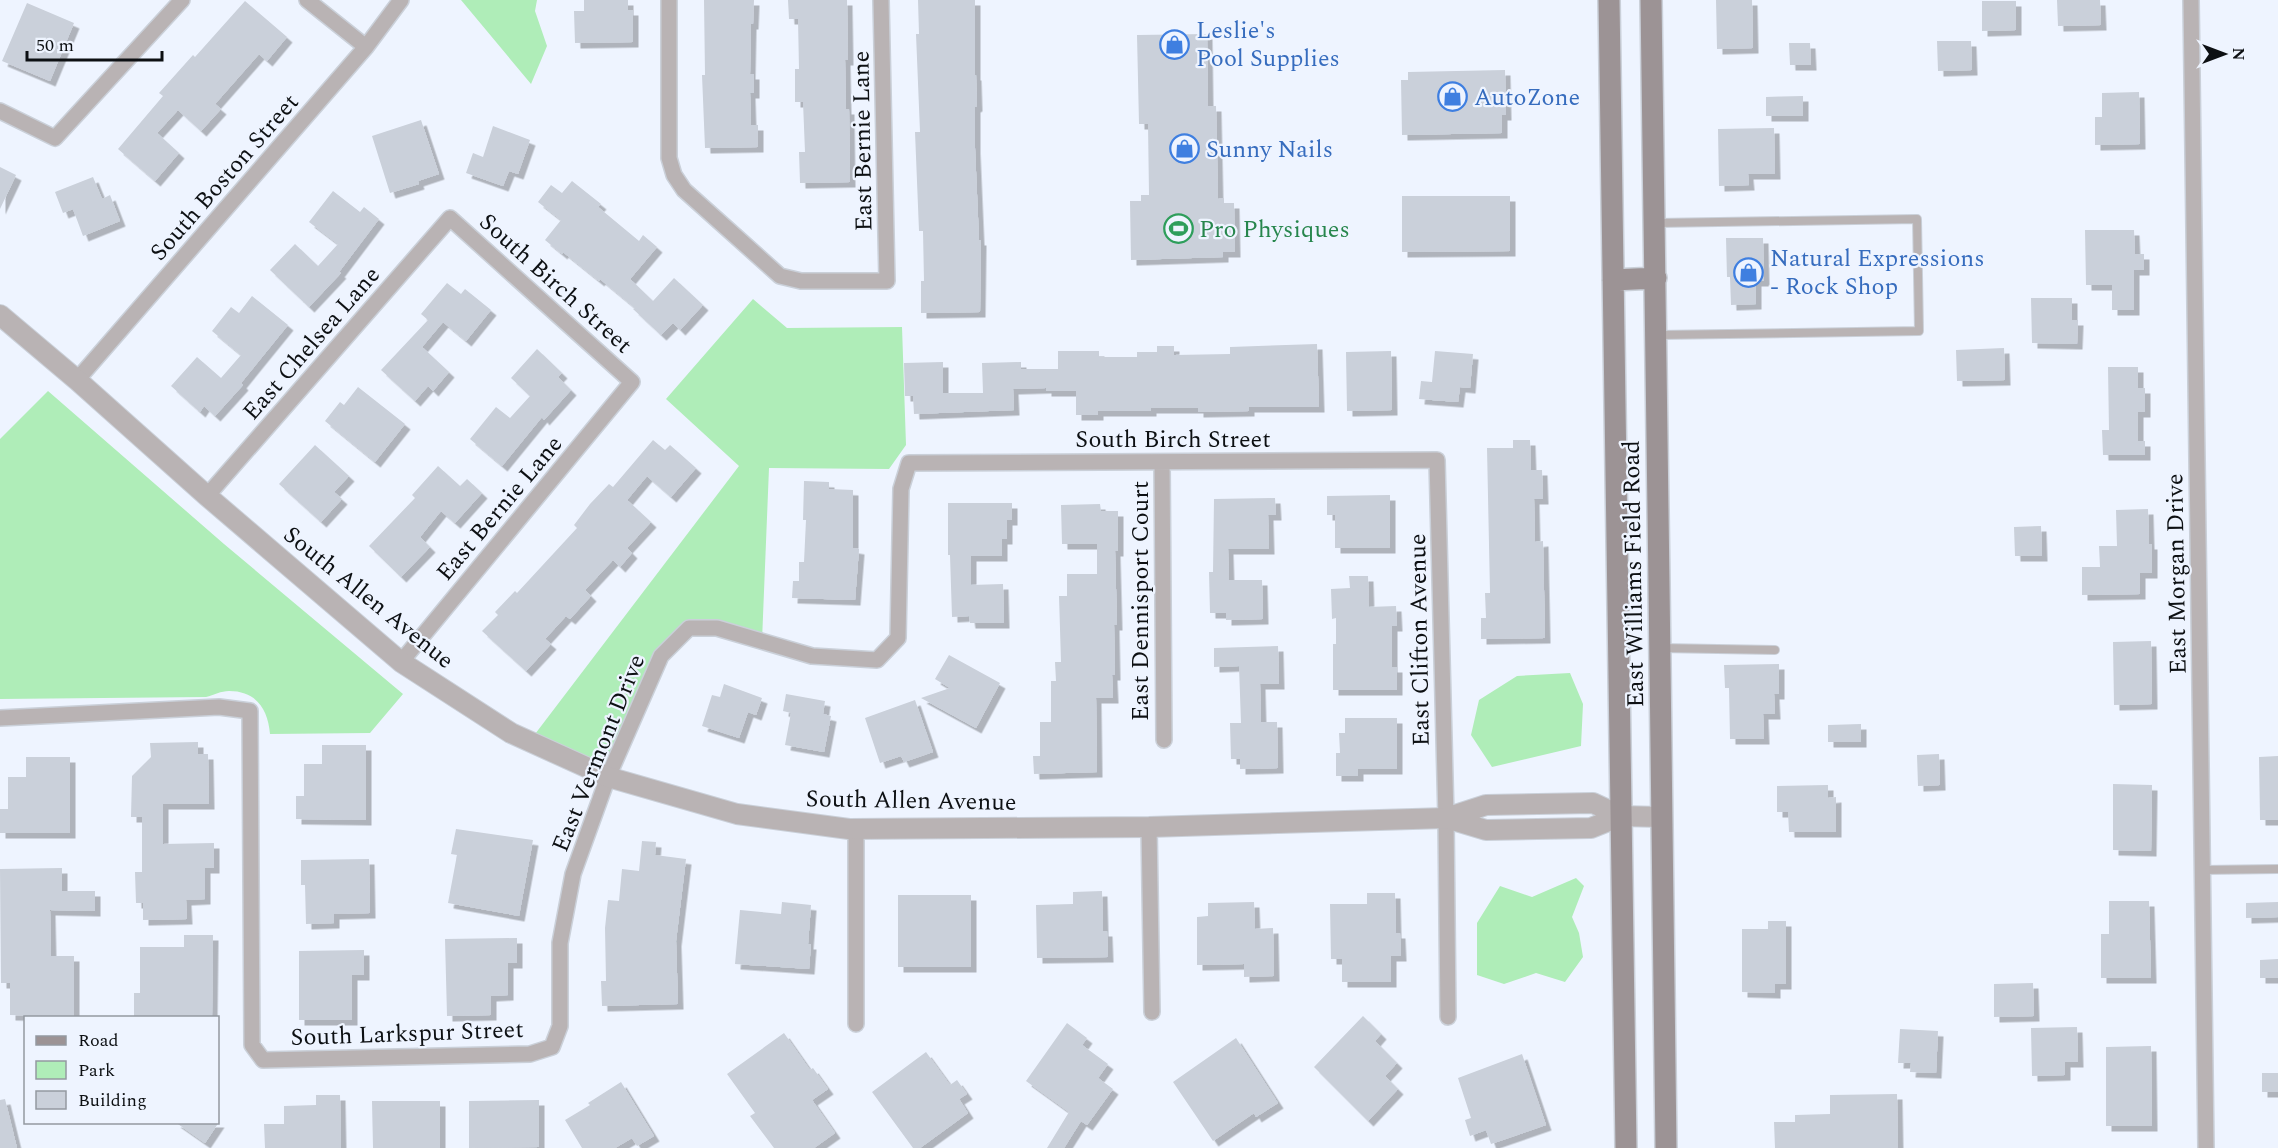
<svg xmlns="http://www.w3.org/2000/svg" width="2278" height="1148" font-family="Spectral,serif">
  <defs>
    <filter id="shadow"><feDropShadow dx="5.5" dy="5.5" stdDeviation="0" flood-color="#0004"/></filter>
  </defs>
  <rect width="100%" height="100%" fill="#eef4ff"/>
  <!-- green -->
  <path fill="#afedb8" d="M461 0H537L535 11 547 46 531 84Z
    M753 299 787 328 902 327 906 445 889 469 769 468 762 641 689 628 661 656 608 777 529 742 739 466 666 399Z
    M48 391 224 544 403 694 370 733 270 734C268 710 257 691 229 691 221 691 214 695 206 697L0 699V439Z
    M1570 673 1583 704 1581 746 1492 767 1471 735 1479 700 1517 676Z
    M1576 878 1584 886 1572 917 1579 933 1583 957 1565 982 1536 973 1504 984 1477 975V923L1500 886 1532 897Z"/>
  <!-- building -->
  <path fill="#cad0da" filter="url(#shadow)" d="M584 0H628V10H633V42L575 43 574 11H584Z
    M704 0H754L753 24H751L750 74H754V93H750L751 125H758V147L705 148 702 75H705Z
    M788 0H847L848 60H845L846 109H849L850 182 800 183 799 152H805L803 102H795V69H799L798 19H789Z
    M918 0H975V75H976L977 106 975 107V148L979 240H981L980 312 921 313V281H924L923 231H919L915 132H920L916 34H919Z
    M1716 0H1752L1753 48 1717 49Z
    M2057 0H2100L2101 25 2058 26Z
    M245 1 287 37 267 61 259 54 215 104 221 109 201 131 178 110 157 133 179 153 155 181 118 149 163 96 159 93 193 55 195 57Z
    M1982 1H2016V30L1982 31Z
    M27 3 74 23 50 81 2 61Z
    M1207 34 1208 106H1216L1218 199 1224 198V203H1234L1235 252H1223V257L1131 260 1130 201H1141V195H1149L1148 124H1139L1137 35Z
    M1937 41H1971L1972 70 1938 71Z
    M1789 43H1810L1811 65H1790Z
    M1505 70 1506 115H1502V133L1402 135 1401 80H1408V72Z
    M2139 92 2140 144 2095 145V117H2102V93Z
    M1803 96V116H1766V97Z
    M421 120 439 174 418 181 419 184 390 193 372 136Z
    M493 126 530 140 518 174 509 171 503 186 466 173 473 153 483 157Z
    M1774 128 1775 174H1748L1749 185 1719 186 1718 129Z
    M0 167 16 175 0 209Z
    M93 177 102 199 110 195 120 221 83 236 73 209 63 213 55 192Z
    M572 181 601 204 598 207 639 241 643 235 657 247 630 279 653 301 674 278 703 305 680 330 673 323 661 335 633 309 635 308 600 279 599 281 563 252 562 254 545 240 561 220 538 202 551 185 562 193Z
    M333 191 360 212 364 207 379 219 339 272 341 273 309 307 270 270 295 244 318 266 338 244 309 222Z
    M1402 196H1510V251L1402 252Z
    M2085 230H2134L2135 254H2144V270H2134V310H2112V285H2086Z
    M1726 238H1763L1764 279 1763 281H1756V304L1731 305 1730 277H1727Z
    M447 283 461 294 465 289 491 310 466 341 443 322 422 347 449 372 433 391 428 386 415 401 381 370 428 320 421 314Z
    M252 296 288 325 241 383 243 385 215 416 204 406 200 412 171 386 197 357 221 378 241 355 212 331 231 307 239 313Z
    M2031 298H2072V320H2078L2077 344 2032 343Z
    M1317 344 1319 407H1249V411L1198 412V408H1151V411H1098V415H1076V391H1046V388L1013 389 1014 410 914 414 913 396H905L904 363 943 362V393H983L982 363 1021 362V369H1058V351H1099V357H1137V352H1157V346H1174V355L1230 354V347Z
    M2004 348 2005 380 1957 381 1956 350Z
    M537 349 562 373 558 377 571 390 544 420 542 417 502 466 470 439 496 407 510 418 530 396 511 378Z
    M1391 351 1392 410 1347 411 1346 352Z
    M1435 351 1473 354 1470 388 1460 387 1458 402 1419 399 1421 381 1432 382Z
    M2108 367H2138V388H2145V412H2138V441H2145V455H2103L2102 430H2109Z
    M358 387 405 424 375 462 325 421 340 402 344 405Z
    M653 440 665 450 670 445 696 468 671 497 647 476 627 500 651 522 627 548 632 553 620 567 613 560 585 590 591 596 570 619 566 616 545 639 551 644 526 671 482 631 498 615 495 612 515 591 517 593 577 528 574 525 590 504 609 484 613 487Z
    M1513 440H1530L1531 470H1542L1543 499H1534L1535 542 1543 541 1545 638 1481 639V618H1486L1485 593H1490L1487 448H1513Z
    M315 445 349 476 334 492 342 499 321 522 279 484Z
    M438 466 460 486 467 479 482 493 455 523 441 511 420 537 430 547 401 577 369 546 415 498 412 495Z
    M804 481 829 482V489L853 490V548L859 549 855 600 792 598 793 581H799V562H804L806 520H803Z
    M1390 495V548H1335V515H1327V496Z
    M1275 498 1276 515H1268L1269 549H1228L1229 580H1262L1263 619 1226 620V613H1210L1209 572H1213L1214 499Z
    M948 503H1012V520H1007V539H1002V556H971V585L1003 584 1004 623H970L969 616 952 617 950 555H948Z
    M1100 504 1101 511H1118V551H1115L1117 625H1114L1115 675H1112L1113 698H1096L1097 772 1034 774 1033 756H1040V722H1051V681H1056L1055 662H1061L1059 596H1067V574H1097V544H1062L1061 505Z
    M2148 509 2149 544H2152V573H2140V594L2082 595V567H2100L2099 546H2117L2116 510Z
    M2041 526 2042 556H2015L2014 527Z
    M1349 576H1368L1369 607 1396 606 1397 626H1392V667H1397V690H1333V644H1336V618L1332 619 1331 589 1350 588Z
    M2151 641 2152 704 2114 705 2113 642Z
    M1278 646 1279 684H1260L1261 722H1277L1278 768 1240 769V759H1231L1230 723H1241L1239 666 1214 667V648Z
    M949 655 1000 683 976 728 921 698 950 688 935 679Z
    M1779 664V694H1774L1775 714H1763L1764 739H1730L1729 688H1725L1724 665Z
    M724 684 762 698 756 715 748 712 739 738 702 726 712 695 720 697Z
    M786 694 825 701 823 714 831 716 824 752 785 745 791 713 783 711Z
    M915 700 933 752 904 762 901 756 880 763 865 718Z
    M1345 718H1397V769H1358V776H1336V753H1340L1339 733H1345Z
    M1861 724V742H1828V725Z
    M198 742V754H208L209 804H163V844L214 843V868H205V899L186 900 187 919 143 920V903H136L135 872H142V817H131L132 776 151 757 150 743Z
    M322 745H366V820L296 819V796H304V764H322Z
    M1939 754 1940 785 1918 786 1917 755Z
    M2278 756V820H2260L2259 757Z
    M26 757H70V833H0V809H8V777H26Z
    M2113 784 2152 785 2151 851 2113 850Z
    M1828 785V798L1836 797V832H1789L1788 812H1777V786Z
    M456 829 533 840 519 916 448 903 457 855 451 854Z
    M642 841 656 842 655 855 686 859 676 941 678 1004 602 1006 601 981H606L605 928 608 900 619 901 622 869 639 871Z
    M369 859 370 913 334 914V923L306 924 305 885H301V860Z
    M62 868V891H95V911L50 910 51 956H74V1017L10 1015V983H1L0 869Z
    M1102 891 1103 931H1107L1108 957 1037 958 1036 905 1073 904V892Z
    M1367 893H1395L1396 933H1400L1401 956H1391V982H1342V959H1331L1330 904H1367Z
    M898 895H971V967H898Z
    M2109 901H2149L2151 978H2101V934H2109Z
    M782 902 811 905 808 944H811L809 969 735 964 740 910 781 914Z
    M1254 902 1255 929 1273 928 1274 976 1244 977V964L1197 965V917L1208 916V903Z
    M2278 902V917L2246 918V903Z
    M1768 921H1786V984H1775V993L1742 992V929H1768Z
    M184 935H213L212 1017H134V993H140V947H184Z
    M517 938V963H508V995L491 996V1015L447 1016 445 939Z
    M364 950V975H352V1020H299V951Z
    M2278 959V978H2260V960Z
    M2033 983 2034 1016 1994 1017V984Z
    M1363 1016 1381 1034 1375 1041 1397 1063 1385 1076 1398 1089 1368 1121 1314 1067Z
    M1067 1023 1087 1038 1082 1045 1108 1064 1098 1078 1113 1089 1087 1125 1081 1121 1064 1148H1047L1069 1112 1026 1081Z
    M2077 1027 2078 1062H2065V1075L2032 1076 2031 1028Z
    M1900 1029 1938 1031 1936 1073 1910 1072 1911 1063H1898Z
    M784 1033 810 1070 813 1068 828 1089 812 1100 835 1133 814 1148H774L750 1116 755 1113 727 1074Z
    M1236 1038 1278 1103 1256 1117 1254 1113 1213 1141 1173 1082Z
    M2151 1046 2152 1126H2106V1047Z
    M926 1052 950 1085 957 1080 967 1094 959 1099 968 1113 920 1148H913L872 1092Z
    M1522 1054 1546 1125 1491 1144 1486 1130 1470 1136 1465 1120 1471 1118 1458 1078Z
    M2262 1073H2278V1092H2262Z
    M621 1082 654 1136 637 1146 632 1138 615 1148H582L565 1120 590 1105 588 1103Z
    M1897 1094 1898 1148H1775L1774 1122H1795V1115L1830 1114V1095Z
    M316 1095H340L341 1148H265L264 1124H284V1106L316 1105Z
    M5 1099 17 1148H0V1100Z
    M539 1100V1147L469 1148V1101Z
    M372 1101H440V1148H373Z
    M175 1122H219L205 1143Z"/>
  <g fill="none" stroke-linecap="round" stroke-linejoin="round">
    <defs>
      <path id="service" d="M1657 223 1917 219 1919 331 1658 335
        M1660 648 1775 650
        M2203 870 2278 869"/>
      <path id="minor" d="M307 0 366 47
        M669 0V158L674 175 684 190 780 276 801 281H887L881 0
        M2191 0 2206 1148
        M0 111 55 138 182 0
        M77 380 366 47 401 0
        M1162 462 1164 740
        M207 496 450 218 632 382 401 662
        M0 718 219 707 250 711 252 1045 263 1060 530 1054 552 1047 560 1026V943L573 874 608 777 661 656 689 628H717L812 656 877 660 898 638 901 489 909 463 1437 460 1446 818 1448 1017
        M1149 827 1152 1012
        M856 829V1024"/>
      <path id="tertiary" d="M0 315 77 380 207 496 401 662 511 733 608 777 737 814 849 829 1149 827 1446 818 1486 805 1593 803 1621 816
        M1446 818 1486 830 1591 828 1621 816 1661 817"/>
      <path id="secondary" d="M1609 0 1626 1148
        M1651 0C1659 383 1659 765 1666 1148
        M1613 280 1656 278"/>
    </defs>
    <!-- service casing -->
    <use href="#service" stroke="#cad0d9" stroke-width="10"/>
    <!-- minor casing -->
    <use href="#minor" stroke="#cad0d9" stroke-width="18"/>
    <!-- tertiary casing -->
    <use href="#tertiary" stroke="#cad0d9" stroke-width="22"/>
    <!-- secondary casing -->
    <use href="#secondary" stroke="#cad0d9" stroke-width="24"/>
    <!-- service -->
    <use href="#service" stroke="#b9b3b4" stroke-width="8"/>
    <!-- minor -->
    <use href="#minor" stroke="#b9b3b4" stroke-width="15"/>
    <!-- tertiary -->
    <use href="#tertiary" stroke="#b9b3b4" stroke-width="20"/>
    <!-- secondary -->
    <use href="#secondary" stroke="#9c9395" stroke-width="21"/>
  </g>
  <!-- icons -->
  <defs>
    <symbol id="shop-ring" viewBox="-11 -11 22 22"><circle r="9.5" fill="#eef4ff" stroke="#3f7fe0" stroke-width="1.5"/><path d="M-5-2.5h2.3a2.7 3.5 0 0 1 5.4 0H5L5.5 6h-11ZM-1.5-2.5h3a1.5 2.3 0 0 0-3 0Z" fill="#3f7fe0"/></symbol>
    <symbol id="stadium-ring" viewBox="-11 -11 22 22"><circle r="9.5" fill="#eef4ff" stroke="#2e9e5b" stroke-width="1.5"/><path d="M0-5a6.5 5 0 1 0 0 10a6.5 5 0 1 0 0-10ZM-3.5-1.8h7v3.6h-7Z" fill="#2e9e5b"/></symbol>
  </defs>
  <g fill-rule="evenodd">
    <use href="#shop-ring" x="1158" y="28" width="33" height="33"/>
    <use href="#shop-ring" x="1436" y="80" width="33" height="33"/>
    <use href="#shop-ring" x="1168" y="132" width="33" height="33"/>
    <use href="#stadium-ring" x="1162" y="212" width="33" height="33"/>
    <use href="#shop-ring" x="1732" y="256" width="33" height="33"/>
  </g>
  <g text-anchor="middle" stroke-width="4.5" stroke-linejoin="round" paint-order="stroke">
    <!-- shop labels -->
    <g font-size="24" fill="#366cbe" stroke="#eef4ff" text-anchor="start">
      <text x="1196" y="38">Leslie's<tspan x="1196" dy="28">Pool Supplies</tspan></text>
      <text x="1474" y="105">AutoZone</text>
      <text x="1206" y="157">Sunny Nails</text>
      <text x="1770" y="266">Natural Expressions<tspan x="1770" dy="28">- Rock Shop</tspan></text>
    </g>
    <!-- street labels -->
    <g font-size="24" fill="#0d1013" stroke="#eef4ff">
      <text transform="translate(862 141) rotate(-91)" y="8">East Bernie Lane</text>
      <text transform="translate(224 177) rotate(-49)" y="8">South Boston Street</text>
      <text transform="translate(556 283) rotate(42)" y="8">South Birch Street</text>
      <text transform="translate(311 343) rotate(-49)" y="8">East Chelsea Lane</text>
      <text x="1173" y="447">South Birch Street</text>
      <text transform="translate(499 508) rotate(-50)" y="8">East Bernie Lane</text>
      <text transform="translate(1633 574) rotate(-91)" y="8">East Williams Field Road</text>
      <text transform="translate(2176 574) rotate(-91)" y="8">East Morgan Drive</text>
      <text transform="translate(369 597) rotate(39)" y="8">South Allen Avenue</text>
      <text transform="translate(1140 601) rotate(-90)" y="8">East Dennisport Court</text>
      <text transform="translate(1419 640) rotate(-91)" y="8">East Clifton Avenue</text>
      <text transform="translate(598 753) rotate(-68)" y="8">East Vermont Drive</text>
      <text transform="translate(911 800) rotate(1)" y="8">South Allen Avenue</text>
      <text transform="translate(407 1033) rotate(-2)" y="8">South Larkspur Street</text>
    </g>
    <!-- leisure labels -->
    <g font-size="24" fill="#27864d" stroke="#eef4ff" text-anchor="start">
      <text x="1199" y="237">Pro Physiques</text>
    </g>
  </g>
  <!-- legend -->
  <rect x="24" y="1016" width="195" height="108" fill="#eef4ff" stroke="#9499a1" stroke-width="1.5"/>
  <rect x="36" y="1036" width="30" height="9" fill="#9c9395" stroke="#9499a1" stroke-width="1.5"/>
  <text x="78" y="1046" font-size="18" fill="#0d1013">Road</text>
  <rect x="36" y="1061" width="30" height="18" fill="#afedb8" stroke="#9499a1" stroke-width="1.5"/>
  <text x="78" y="1076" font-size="18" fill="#0d1013">Park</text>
  <rect x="36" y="1091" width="30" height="18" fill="#cad0da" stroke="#9499a1" stroke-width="1.5"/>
  <text x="78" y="1106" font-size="18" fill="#0d1013">Building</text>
  <!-- north arrow -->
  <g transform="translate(2224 54) rotate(90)" stroke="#eef4ff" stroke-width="4.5" paint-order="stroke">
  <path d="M0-4.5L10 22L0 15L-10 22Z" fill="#0d1013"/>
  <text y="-9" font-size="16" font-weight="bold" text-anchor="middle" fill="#0d1013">N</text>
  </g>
  <!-- scale -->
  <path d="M27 51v9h135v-9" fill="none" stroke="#0d1013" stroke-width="3"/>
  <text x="36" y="51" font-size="18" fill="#0d1013" stroke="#eef4ff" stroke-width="4.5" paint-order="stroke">50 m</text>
</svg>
